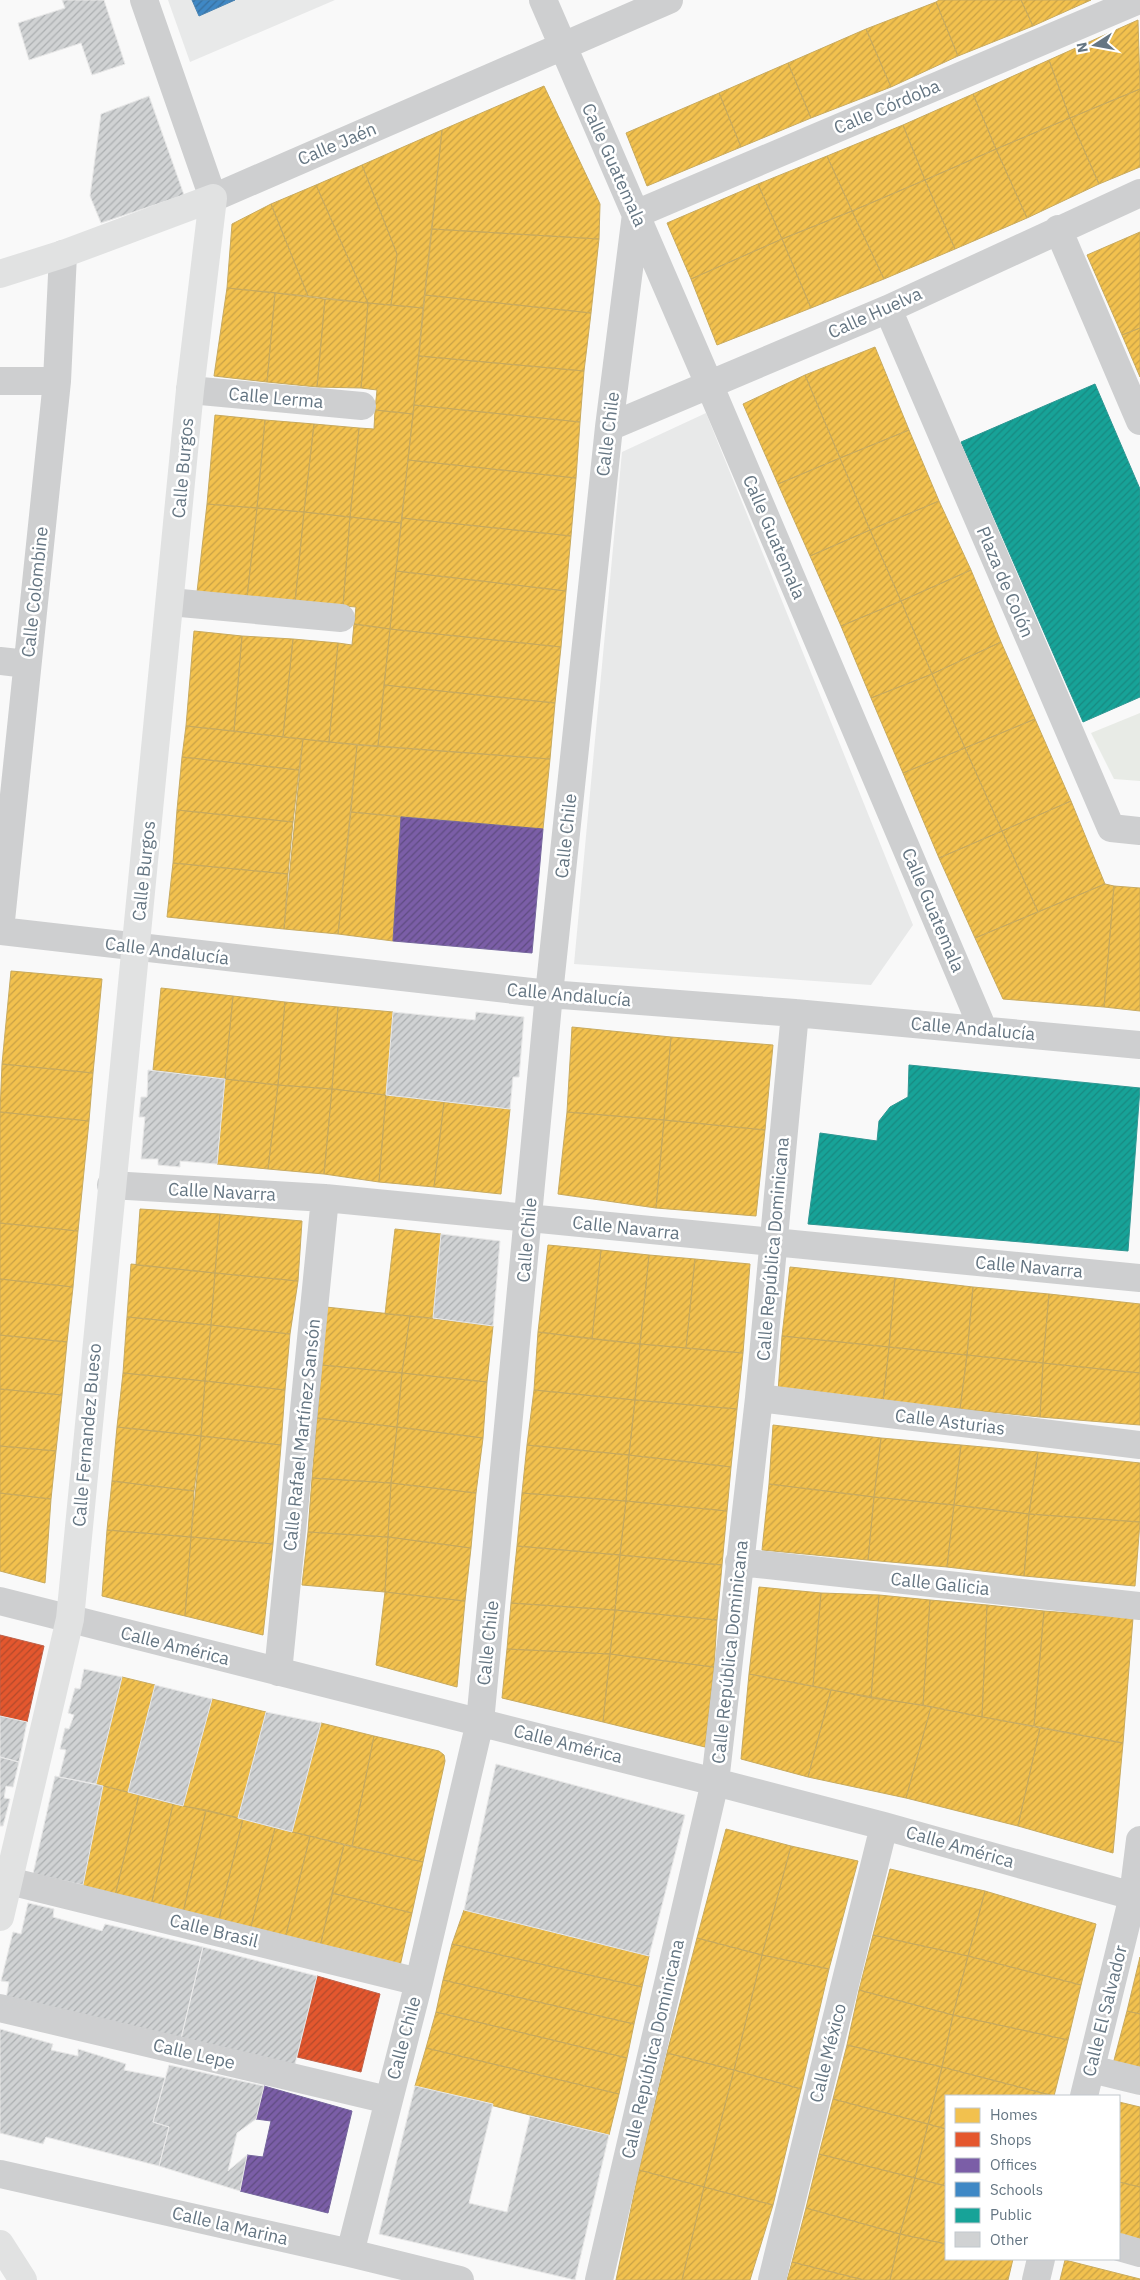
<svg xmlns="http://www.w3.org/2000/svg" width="1140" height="2280" font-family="'IBM Plex Sans',sans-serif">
  <defs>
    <pattern id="homes-hatch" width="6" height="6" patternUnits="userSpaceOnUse" patternTransform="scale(1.25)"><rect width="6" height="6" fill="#f2c14e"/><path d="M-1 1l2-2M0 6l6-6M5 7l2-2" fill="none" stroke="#c8a146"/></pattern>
    <pattern id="shops-hatch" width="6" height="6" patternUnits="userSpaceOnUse" patternTransform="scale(1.25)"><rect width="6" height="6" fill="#e4572e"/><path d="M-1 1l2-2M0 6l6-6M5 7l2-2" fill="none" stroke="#b24a2c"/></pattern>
    <pattern id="offices-hatch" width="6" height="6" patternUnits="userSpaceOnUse" patternTransform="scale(1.25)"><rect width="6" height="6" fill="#7b5ea7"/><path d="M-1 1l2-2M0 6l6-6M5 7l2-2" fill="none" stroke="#5f4c81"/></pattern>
    <pattern id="schools-hatch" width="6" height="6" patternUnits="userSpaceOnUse" patternTransform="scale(1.25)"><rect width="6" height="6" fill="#3f88c5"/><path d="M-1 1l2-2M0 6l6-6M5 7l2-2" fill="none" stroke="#376f9e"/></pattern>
    <pattern id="public-hatch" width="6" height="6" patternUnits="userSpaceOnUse" patternTransform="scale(1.25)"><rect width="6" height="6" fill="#17a398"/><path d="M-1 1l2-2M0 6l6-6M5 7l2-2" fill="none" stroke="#188981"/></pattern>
    <pattern id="building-hatch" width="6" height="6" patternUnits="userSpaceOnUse" patternTransform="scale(1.25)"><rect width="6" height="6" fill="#d0d2d3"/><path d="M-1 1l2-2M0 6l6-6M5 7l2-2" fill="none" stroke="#acafb1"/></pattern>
  </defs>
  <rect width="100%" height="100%" fill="#f9f9f9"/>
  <!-- built -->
  <path fill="#e8e9e9" d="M168 0H335L190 62Z
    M706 413 913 925 871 985 574 964 622 452Z"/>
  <!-- green -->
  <path fill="#e8ebe6" d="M1140 713V781L1114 779 1091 733Z"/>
  <!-- homes -->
  <path fill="url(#homes-hatch)" stroke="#c8aa5e" d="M939 0H1021L1033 26 958 56 936 2Z
    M1021 0H1091L1033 26Z
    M936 2 958 56 891 87 866 29Z
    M1138 20 1140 89 1070 118 1049 60Z
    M866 29 891 87 811 118 788 63Z
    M1049 60 1070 118 996 149 973 94Z
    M788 63 811 118 741 147 719 93Z
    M544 86 600 204 599 239 432 229 442 130Z
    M1140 89V167L1099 184 1070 118Z
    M719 93 741 147 647 186 626 133Z
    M973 94 996 149 925 180 903 125Z
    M1070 118 1099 184 1027 218 996 149Z
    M903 125 925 180 852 211 827 156Z
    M442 130 423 308 391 305 397 254 362 165Z
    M996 149 1027 218 955 249 925 180Z
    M827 156 852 211 782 239 758 184Z
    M362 165 397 254 391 305 368 303 316 185Z
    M925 180 955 249 884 279 852 211Z
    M758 184 782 239 691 279 667 223Z
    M316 185 368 303 308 296 271 204Z
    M271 204 308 296 227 288 232 224Z
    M852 211 884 279 811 308 782 239Z
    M432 229 599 239 591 313 425 295Z
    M1140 232V328L1122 335 1087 255Z
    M782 239 811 308 717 345 691 279Z
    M227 288 275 293 267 382 214 376Z
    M275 293 325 299 317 387 267 382Z
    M425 295 591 313 584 371 419 356Z
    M325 299 368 303 361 388 317 387Z
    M368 303 423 308 413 414 375 410 377 390 361 388Z
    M1140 328V377L1122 335Z
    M875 347 909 430 840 458 805 375Z
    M419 356 584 371 580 422 414 405Z
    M805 375 840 458 778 484 743 404Z
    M414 405 580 422 576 478 408 460Z
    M375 410 413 414 401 523 350 517 359 428 374 429Z
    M215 415 265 420 257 508 207 504Z
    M265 420 314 424 304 512 257 508Z
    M314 424 359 428 350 517 304 512Z
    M909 430 939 501 870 530 840 458Z
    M840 458 870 530 810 556 778 484Z
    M408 460 576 478 571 536 402 518Z
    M939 501 971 570 901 601 870 530Z
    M207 504 257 508 247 597 197 592Z
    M257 508 304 512 295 602 247 597Z
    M304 512 350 517 343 606 295 602Z
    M350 517 401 523 390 629 354 624 356 607 343 606Z
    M402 518 571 536 566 591 396 571Z
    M870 530 901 601 841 626 810 556Z
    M971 570 1001 642 932 674 901 601Z
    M396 571 566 591 561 647 390 629Z
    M901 601 932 674 871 698 841 626Z
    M354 624 390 629 378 746 329 742 338 643 352 645Z
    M390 629 561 647 555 703 384 685Z
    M194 631 242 636 234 731 186 726Z
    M242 636 293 639 283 737 234 731Z
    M293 639 338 643 329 742 283 737Z
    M1001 642 1035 719 965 748 932 674Z
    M932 674 965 748 903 773 871 698Z
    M384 685 555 703 550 759 378 746Z
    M1035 719 1071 801 1002 831 965 748Z
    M186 726 303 739 299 770 182 757Z
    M303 739 357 745 338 934 284 929Z
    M357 745 550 759 543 829 351 812Z
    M965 748 1002 831 939 858 903 773Z
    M182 757 299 770 293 822 177 810Z
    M1071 801 1105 884 1038 912 1002 831Z
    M177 810 293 822 288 874 173 863Z
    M351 812 401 817 393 941 338 934Z
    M1002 831 1038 912 975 938 939 858Z
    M173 863 288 874 284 929 167 917Z
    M1105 884 1114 886 1104 1007 1003 999 975 938Z
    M1114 886 1140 888V1011L1104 1007Z
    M11 971 102 979 93 1073 2 1064Z
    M161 988 233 996 225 1079 153 1070Z
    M233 996 285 1002 278 1085 225 1079Z
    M285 1002 338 1007 332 1089 278 1085Z
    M338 1007 393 1012 386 1095 332 1089Z
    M572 1027 671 1037 664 1120 567 1112Z
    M671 1037 773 1045 765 1130 664 1120Z
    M2 1064 93 1073 89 1121 0 1112Z
    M225 1079 278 1085 268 1169 217 1164Z
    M278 1085 332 1089 324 1174 268 1169Z
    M332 1089 386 1095 379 1182 324 1174Z
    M386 1095 444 1102 434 1187 379 1182Z
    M444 1102 510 1109 501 1194 434 1187Z
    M0 1112 89 1121 78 1231 0 1223Z
    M567 1112 664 1120 656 1208 558 1194Z
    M664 1120 765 1130 756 1216 656 1208Z
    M140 1209 220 1214 215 1273 136 1265Z
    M220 1214 302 1221 298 1281 215 1273Z
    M0 1223 78 1231 73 1287 0 1279Z
    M395 1229 441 1234 433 1318 385 1314Z
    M548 1245 601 1250 592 1339 538 1332Z
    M601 1250 649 1255 640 1344 592 1339Z
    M649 1255 695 1259 686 1348 640 1344Z
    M695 1259 750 1264 743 1353 686 1348Z
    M131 1264 215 1273 211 1325 127 1317Z
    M790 1267 895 1278 889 1347 782 1336Z
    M215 1273 298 1281 290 1334 211 1325Z
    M895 1278 973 1287 967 1355 889 1347Z
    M0 1279 73 1287 67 1342 0 1335Z
    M973 1287 1049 1294 1043 1363 967 1355Z
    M1049 1294 1140 1304V1373L1043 1363Z
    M326 1307 410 1316 402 1373 322 1365Z
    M410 1316 493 1326 487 1382 402 1373Z
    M127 1317 211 1325 205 1381 123 1373Z
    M211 1325 290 1334 285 1390 205 1381Z
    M538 1332 640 1344 635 1400 534 1390Z
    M0 1335 67 1342 62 1395 0 1389Z
    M782 1336 889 1347 883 1402 778 1392Z
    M640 1344 743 1353 737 1409 635 1400Z
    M889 1347 967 1355 960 1409 883 1402Z
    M967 1355 1043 1363 1040 1417 960 1409Z
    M1043 1363 1140 1373V1425L1040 1417Z
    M322 1365 402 1373 397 1427 317 1418Z
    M123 1373 205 1381 201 1436 117 1427Z
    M402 1373 487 1382 483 1438 397 1427Z
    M205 1381 285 1390 281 1445 201 1436Z
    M0 1389 62 1395 56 1451 0 1446Z
    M534 1390 635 1400 629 1455 527 1445Z
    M635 1400 737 1409 731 1467 629 1455Z
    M317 1418 397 1427 391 1483 312 1478Z
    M773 1425 881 1438 874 1497 769 1484Z
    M117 1427 201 1436 194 1491 112 1481Z
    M397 1427 483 1438 476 1493 391 1483Z
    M201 1436 281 1445 273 1544 191 1537Z
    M881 1438 961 1445 954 1505 874 1497Z
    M527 1445 629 1455 626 1501 522 1493Z
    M961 1445 1038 1452 1029 1514 954 1505Z
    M0 1446 56 1451 51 1499 0 1493Z
    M1038 1452 1140 1463V1522L1029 1514Z
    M629 1455 731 1467 727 1511 626 1501Z
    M312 1478 391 1483 388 1537 308 1532Z
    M112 1481 194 1491 191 1537 107 1530Z
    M391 1483 476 1493 471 1548 388 1537Z
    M769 1484 874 1497 868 1560 762 1550Z
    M0 1493 51 1499 45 1583 0 1571Z
    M522 1493 626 1501 620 1555 517 1546Z
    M874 1497 954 1505 947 1567 868 1560Z
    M626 1501 727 1511 722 1565 620 1555Z
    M954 1505 1029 1514 1024 1576 947 1567Z
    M1029 1514 1140 1522 1135 1586 1024 1576Z
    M107 1530 191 1537 185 1616 102 1596Z
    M308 1532 388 1537 385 1592 302 1585Z
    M191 1537 273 1544 263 1635 185 1616Z
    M388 1537 471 1548 465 1601 385 1592Z
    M517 1546 620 1555 615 1610 511 1603Z
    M620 1555 722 1565 717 1620 615 1610Z
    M759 1587 821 1593 813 1686 749 1674Z
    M385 1592 465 1601 457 1687 376 1665Z
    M821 1593 879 1595 871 1698 813 1686Z
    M879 1595 930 1600 923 1705 871 1698Z
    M930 1600 987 1605 982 1717 923 1705Z
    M511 1603 615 1610 610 1654 507 1649Z
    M987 1605 1044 1611 1034 1726 982 1717Z
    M615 1610 717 1620 714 1667 610 1654Z
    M1044 1611 1133 1618 1123 1743 1034 1726Z
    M507 1649 610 1654 603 1722 502 1698Z
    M610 1654 714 1667 705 1747 603 1722Z
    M749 1674 831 1690 808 1777 741 1759Z
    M122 1677 155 1685 128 1792 96 1784Z
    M831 1690 931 1707 906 1798 808 1777Z
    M212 1699 266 1712 238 1818 183 1806Z
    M931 1707 1040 1728 1018 1826 906 1798Z
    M321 1723 374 1736 352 1846 292 1832Z
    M1040 1728 1123 1743 1113 1853 1018 1826Z
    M374 1736 439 1751 444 1755 445 1761 423 1862 352 1846Z
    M103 1786 139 1795 115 1896 83 1885Z
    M139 1795 173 1804 151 1906 115 1896Z
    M173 1804 206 1810 183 1913 151 1906Z
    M206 1810 243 1819 218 1923 183 1913Z
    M243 1819 275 1828 250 1931 218 1923Z
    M275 1828 310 1836 285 1939 250 1931Z
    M726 1829 791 1846 762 1955 697 1938Z
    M310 1836 344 1845 320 1947 285 1939Z
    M344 1845 423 1862 412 1913 332 1893Z
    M791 1846 858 1861 829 1969 762 1955Z
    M890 1869 985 1891 968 1956 873 1935Z
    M985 1891 1096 1924 1081 1985 968 1956Z
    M332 1893 412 1913 400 1966 320 1947Z
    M464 1910 649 1956 642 1987 452 1944Z
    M873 1935 968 1956 953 2015 859 1990Z
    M697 1938 762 1955 734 2070 667 2053Z
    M452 1944 642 1987 634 2024 443 1980Z
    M762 1955 829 1969 801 2089 734 2070Z
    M968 1956 1081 1985 1068 2040 953 2015Z
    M1140 1957V2014L1127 2011Z
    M443 1980 634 2024 627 2058 436 2012Z
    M859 1990 953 2015 942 2067 847 2045Z
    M1127 2011 1140 2014V2071L1113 2064Z
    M436 2012 627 2058 619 2094 426 2048Z
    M953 2015 1068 2040 1054 2096 942 2067Z
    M847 2045 942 2067 928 2124 833 2099Z
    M426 2048 619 2094 609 2135 415 2086Z
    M667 2053 734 2070 704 2187 639 2170Z
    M942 2067 1054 2096H946V2129L928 2124Z
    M734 2070 801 2089 773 2205 704 2187Z
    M833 2099 928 2124 915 2178 819 2154Z
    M1119 2102 1140 2107V2187L1119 2182Z
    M928 2124 946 2129V2186L915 2178Z
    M819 2154 915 2178 900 2234 806 2208Z
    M639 2170 704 2187 682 2280H616Z
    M915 2178 946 2186V2244L900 2234Z
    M1119 2182 1140 2187V2243L1119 2237Z
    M704 2187 773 2205 750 2280H682Z
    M806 2208 900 2234 890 2280H864L792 2262Z
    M900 2234 946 2244V2259H1013L1008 2280H890Z
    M1065 2260 1140 2279V2280H1060Z
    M792 2262 864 2280H787Z"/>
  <!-- shops -->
  <path fill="url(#shops-hatch)" stroke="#be6048" d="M0 1635 44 1646 27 1722 0 1716Z
    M317 1976 380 1994 361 2072 297 2057Z"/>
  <!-- offices -->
  <path fill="url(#offices-hatch)" stroke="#74659c" d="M401 817 543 829 532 953 393 941Z
    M264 2086 352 2111 328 2213 240 2191 247 2155 263 2157 271 2121 256 2119Z"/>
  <!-- schools -->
  <path fill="url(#schools-hatch)" stroke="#4a83b1" d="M192 0H235L199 16Z"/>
  <!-- public -->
  <path fill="url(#public-hatch)" stroke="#2e9692" d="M1095 384 1140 489V697L1083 722 961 442Z
    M909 1065 1140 1088 1128 1251 808 1224 820 1133 877 1141 879 1121 890 1107 908 1097Z"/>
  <!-- building -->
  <path fill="url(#building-hatch)" stroke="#e8e8e8" d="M62 0H104L125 64 92 75 81 43 29 60 18 23 65 8Z
    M149 96 184 195 101 223 90 196 101 114Z
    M393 1012 475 1020 476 1012 524 1017 519 1077H513L510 1109 386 1095Z
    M148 1070 225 1079 217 1164 180 1161V1167L158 1165V1159H141L145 1117H139L141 1097H147Z
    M441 1234 500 1241 493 1326 433 1318Z
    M84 1669 122 1677 96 1784 59 1777 66 1750 60 1749 65 1728 69 1729 74 1715 68 1713 75 1688 80 1689Z
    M155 1685 212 1699 183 1806 128 1792Z
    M266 1712 321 1723 292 1832 238 1818Z
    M0 1716 27 1722 19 1762 0 1757Z
    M0 1757 19 1762 13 1787 6 1786 4 1798 10 1799 3 1826H0Z
    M496 1764 685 1815 649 1956 464 1910Z
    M55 1776 103 1786 83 1885 33 1874Z
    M28 1903 54 1909 53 1917 102 1931 105 1924 203 1947 179 2047 6 1999 9 1982 1 1981 13 1932 21 1934Z
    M203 1947 317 1976 293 2072 179 2047Z
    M0 2029 53 2044 51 2050 78 2056V2049L126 2064 124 2070 165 2078 153 2122 169 2127 159 2166 46 2137 43 2144 0 2133Z
    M169 2065 264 2086 256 2119 237 2133 228 2171 247 2155 240 2191 159 2166 169 2127 153 2122Z
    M415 2086 493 2104 469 2203 507 2212 530 2116 609 2135 575 2280 379 2234Z"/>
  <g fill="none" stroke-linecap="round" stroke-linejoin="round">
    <!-- minor -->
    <path stroke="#cecfd0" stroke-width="28" d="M144 0 213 198 669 0
      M543 0 709 384 983 1029
      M636 214 1139 0
      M1058 229 1140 421
      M888 309 1111 828 1140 831
      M0 381H57
      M190 390 362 406
      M609 427 888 309 1140 193
      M170 602 341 618
      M0 661 27 664
      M0 930 57 381 63 254
      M0 931 549 994 795 1013 1140 1045
      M111 1185 325 1198 1140 1278
      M759 1398 1140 1445
      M739 1562 1140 1606
      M0 1601 715 1782 884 1826 1140 1898
      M278 1672 325 1198
      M9 1881 419 1982
      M0 2008 388 2100
      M1091 2069 1140 2081
      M1084 2096 1133 1896 1140 1840
      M0 2174 350 2253 460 2280
      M1119 2247 1140 2253
      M350 2253 419 1982 480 1722 549 994 609 427 636 214
      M599 2280 715 1782 759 1398 795 1013
      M772 2280 884 1826
      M1036 2280 1041 2259"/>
    <!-- major -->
    <path stroke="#e1e2e2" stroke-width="28" d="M0 274 63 254 213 198 190 390 70 1619 0 1917
      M0 2244 23 2280"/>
  </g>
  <g text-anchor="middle" stroke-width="5" stroke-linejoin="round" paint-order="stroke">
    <!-- street labels -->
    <g font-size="18" fill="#657683" stroke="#fff">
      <text transform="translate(887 107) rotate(-23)" y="6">Calle Córdoba</text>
      <text transform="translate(337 144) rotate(-23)" y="6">Calle Jaén</text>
      <text transform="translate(614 165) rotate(66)" y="6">Calle Guatemala</text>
      <text transform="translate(875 313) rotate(-24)" y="6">Calle Huelva</text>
      <text transform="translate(276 398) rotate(5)" y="6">Calle Lerma</text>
      <text transform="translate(608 434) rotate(-83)" y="6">Calle Chile</text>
      <text transform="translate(183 468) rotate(-85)" y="6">Calle Burgos</text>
      <text transform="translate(774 537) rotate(67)" y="6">Calle Guatemala</text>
      <text transform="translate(1005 582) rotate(67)" y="6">Plaza de Colón</text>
      <text transform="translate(35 592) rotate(-84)" y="6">Calle Colombine</text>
      <text transform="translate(566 836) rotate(-84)" y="6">Calle Chile</text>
      <text transform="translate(144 871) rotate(-84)" y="6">Calle Burgos</text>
      <text transform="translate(933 910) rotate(67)" y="6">Calle Guatemala</text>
      <text transform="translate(167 951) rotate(7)" y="6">Calle Andalucía</text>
      <text transform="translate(569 995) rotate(5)" y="6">Calle Andalucía</text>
      <text transform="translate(973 1029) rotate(5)" y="6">Calle Andalucía</text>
      <text transform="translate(222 1192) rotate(3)" y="6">Calle Navarra</text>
      <text transform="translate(626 1228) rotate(6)" y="6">Calle Navarra</text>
      <text transform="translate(527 1240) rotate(-85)" y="6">Calle Chile</text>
      <text transform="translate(773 1249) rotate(-85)" y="6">Calle República Dominicana</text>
      <text transform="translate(1029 1267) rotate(5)" y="6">Calle Navarra</text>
      <text transform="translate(950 1422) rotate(7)" y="6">Calle Asturias</text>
      <text transform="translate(87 1435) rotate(-85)" y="6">Calle Fernandez Bueso</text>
      <text transform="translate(302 1435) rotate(-84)" y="6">Calle Rafael Martínez Sansón</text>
      <text transform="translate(940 1584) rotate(6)" y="6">Calle Galicia</text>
      <text transform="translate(488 1643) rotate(-84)" y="6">Calle Chile</text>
      <text transform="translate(175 1646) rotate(14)" y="6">Calle América</text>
      <text transform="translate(730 1652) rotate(-84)" y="6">Calle República Dominicana</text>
      <text transform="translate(568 1744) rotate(14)" y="6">Calle América</text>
      <text transform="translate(960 1847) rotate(16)" y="6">Calle América</text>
      <text transform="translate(214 1931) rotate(14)" y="6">Calle Brasil</text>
      <text transform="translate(1105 2011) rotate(-76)" y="6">Calle El Salvador</text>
      <text transform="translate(404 2038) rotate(-75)" y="6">Calle Chile</text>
      <text transform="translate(653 2049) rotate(-77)" y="6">Calle República Dominicana</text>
      <text transform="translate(828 2053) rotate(-76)" y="6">Calle México</text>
      <text transform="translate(194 2054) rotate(13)" y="6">Calle Lepe</text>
      <text transform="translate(230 2226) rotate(13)" y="6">Calle la Marina</text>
    </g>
  </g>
  <!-- legend -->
  <rect x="945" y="2095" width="175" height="165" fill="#ffffff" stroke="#c1c8cd"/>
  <rect x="955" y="2108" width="25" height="15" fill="#f2c14e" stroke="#c1c8cd"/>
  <text x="990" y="2120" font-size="15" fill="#657683">Homes</text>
  <rect x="955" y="2132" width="25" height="15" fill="#e4572e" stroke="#c1c8cd"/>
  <text x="990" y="2145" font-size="15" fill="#657683">Shops</text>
  <rect x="955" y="2158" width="25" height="15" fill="#7b5ea7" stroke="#c1c8cd"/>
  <text x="990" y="2170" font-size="15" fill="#657683">Offices</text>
  <rect x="955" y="2182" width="25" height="15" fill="#3f88c5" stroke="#c1c8cd"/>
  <text x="990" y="2195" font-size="15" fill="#657683">Schools</text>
  <rect x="955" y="2208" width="25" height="15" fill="#17a398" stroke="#c1c8cd"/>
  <text x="990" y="2220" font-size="15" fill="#657683">Public</text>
  <rect x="955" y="2232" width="25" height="15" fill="#d0d2d3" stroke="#c1c8cd"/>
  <text x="990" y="2245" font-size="15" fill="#657683">Other</text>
  <!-- north arrow -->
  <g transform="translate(1095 45) rotate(259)" stroke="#ffffff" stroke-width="4" paint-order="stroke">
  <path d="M0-4L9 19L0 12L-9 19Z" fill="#657683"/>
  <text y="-8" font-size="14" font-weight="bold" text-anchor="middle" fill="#657683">N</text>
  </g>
</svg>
